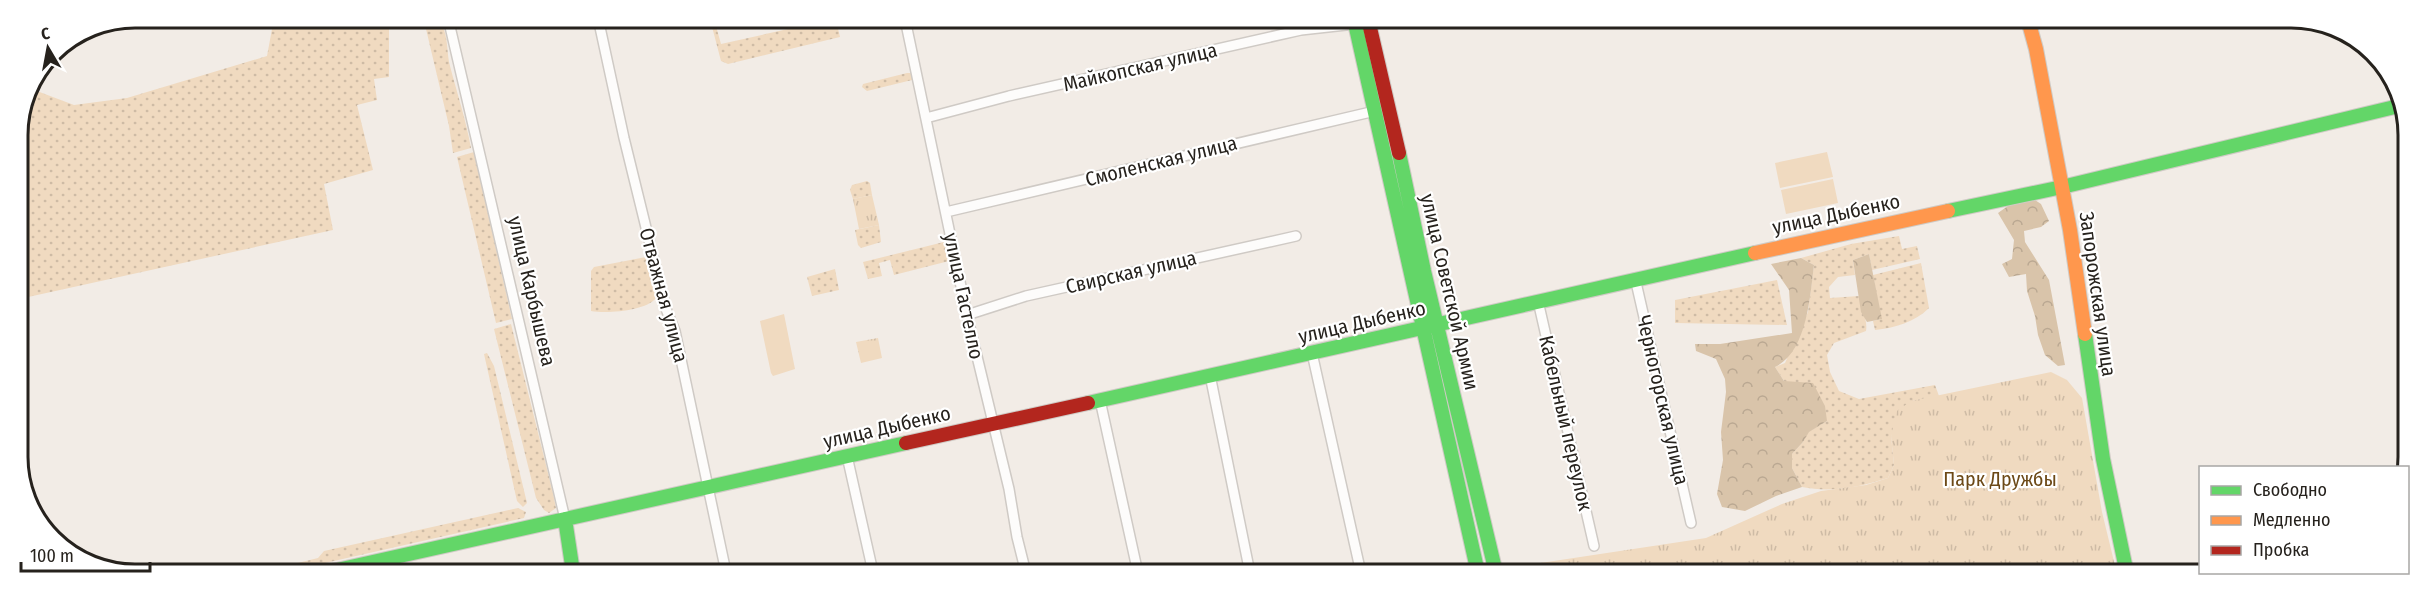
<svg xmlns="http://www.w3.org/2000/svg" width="2427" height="592" font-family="'Fira Sans Condensed',sans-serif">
  <defs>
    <pattern id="grass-dots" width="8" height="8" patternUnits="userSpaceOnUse" patternTransform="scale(1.5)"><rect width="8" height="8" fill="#f0dac0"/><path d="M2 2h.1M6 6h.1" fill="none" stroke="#cebba5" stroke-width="1.8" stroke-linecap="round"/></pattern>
    <pattern id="forest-crowns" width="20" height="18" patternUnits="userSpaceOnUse" patternTransform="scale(1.5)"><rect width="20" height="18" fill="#d9c4aa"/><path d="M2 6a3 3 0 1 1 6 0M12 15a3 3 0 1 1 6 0" fill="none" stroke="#baa892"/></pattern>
    <pattern id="park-tufts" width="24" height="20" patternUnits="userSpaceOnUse" patternTransform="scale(1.5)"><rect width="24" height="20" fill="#f0dac0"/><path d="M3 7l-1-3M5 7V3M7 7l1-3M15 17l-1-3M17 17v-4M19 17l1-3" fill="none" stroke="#cebba5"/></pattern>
  </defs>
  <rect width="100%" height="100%" fill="#f2ece6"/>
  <!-- grass -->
  <path fill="url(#grass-dots)" d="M303 18H386L389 23V77L374 79 377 100 357 105 373 170 324 184 333 230 19 299 18 128 29 88 74 105 127 98 267 56 272 29Z
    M710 19H714L721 44 833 19 836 20 840 37 728 64 721 61Z
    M431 22 438 23C441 26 442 25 444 30 448 41 447 55 450 66 457 93 466 120 471 148L453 153 449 126 426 29Z
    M907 73H912V80L867 91 862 87 863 84Z
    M474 152 512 319 496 323 457 157Z
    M867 181 870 183 872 195 853 199 850 190 852 185Z
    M879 225 881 242 861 248 858 245 855 230Z
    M1899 236 1902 249 1917 246 1920 259 1872 270 1869 254 1853 260 1855 275 1838 277 1829 287 1830 298 1859 296C1861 309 1868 319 1866 331L1834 343 1827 355 1830 372 1839 391 1859 399 1935 385 1939 396 1912 401 1891 436 1894 465 1888 478C1860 487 1831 493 1802 487L1792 468V454L1803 442 1808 432 1827 421 1784 381 1775 367 1785 363 1808 312 1814 265 1801 258 1851 244Z
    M944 242 949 261 894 275 890 260 879 263 882 276 868 279 863 262Z
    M646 257 656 298C646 311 607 314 591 311V271L594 267Z
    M1921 263 1929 308C1915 322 1895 328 1875 330L1873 321 1881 319 1873 275Z
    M835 269 839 290 812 296 807 277Z
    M1777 280 1787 325 1675 323V300Z
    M511 324 553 493 556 508 549 513 544 510 536 498 494 329Z
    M487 353 494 366 527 503 523 507 517 501 484 354Z
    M518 508 526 512 524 518 285 572H261L318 558 324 551Z"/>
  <!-- forest -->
  <path fill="url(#forest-crowns)" d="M2032 198 2041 204 2049 221 2041 227 2024 231 2025 242 2049 280 2065 365 2058 366 2045 355 2038 335 2035 316 2027 291 2026 274 2009 277 2002 264 2012 259 2014 240 1998 213 2012 203Z
    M1869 254 1882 319 1867 322 1861 312 1853 260Z
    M1801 258 1814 265C1810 297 1807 352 1775 367L1784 381 1813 383 1825 406 1827 421 1809 432 1803 442 1792 454V468L1802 487 1776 496 1745 511 1722 507 1717 494 1723 460 1721 432 1726 392 1725 379 1716 359 1696 351 1695 344H1720L1792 333 1789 290 1771 264Z"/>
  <!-- park -->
  <path fill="url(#park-tufts)" d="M872 195 879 225 859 229 853 199Z
    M878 338 882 358 861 363 856 342Z
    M2051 372 2067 380 2082 398 2102 512 2117 574 1502 573 1501 569 1706 538 1782 504 1821 491 1866 485 1888 478 1894 465 1891 436 1897 411 1911 401Z"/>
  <!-- garden -->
  <path fill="#f0dac0" d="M1827 152 1833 177 1780 188 1775 163Z
    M1833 179 1838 203 1786 214 1781 190Z
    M784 314 795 369 773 376 771 373 760 321Z"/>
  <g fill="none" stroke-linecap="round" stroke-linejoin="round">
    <defs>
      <path id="street" d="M448 18 565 519
        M598 18 624 138 666 309 675 331 726 572
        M905 19 967 315 1009 489 1017 537 1026 573
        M926 118 1009 96 1301 30 1355 24
        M946 212 1375 111
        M1635 278 1691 523
        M1538 301 1594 546
        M967 315 1026 296 1296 236
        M1312 353 1361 573
        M1210 375 1250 573
        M1100 400 1138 573
        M847 456 873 572
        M1457 573H1475"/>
      <path id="fast" d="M1354 19 1478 573
        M1399 153 1424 271 1496 573
        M1948 211 2062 187 2403 105
        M2085 334 2103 459 2127 574
        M1088 403 1755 253
        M565 519 573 572
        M328 572 906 443"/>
      <path id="slow" d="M2028 20 2036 49 2070 230 2085 334
        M1755 253 1948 211"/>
      <path id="jam" d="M1368 19 1399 153
        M906 443 1088 403"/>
    </defs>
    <!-- street casing -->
    <use href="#street" stroke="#cfcac5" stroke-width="12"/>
    <!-- fast casing -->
    <use href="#fast" stroke="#cfcac5" stroke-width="16"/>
    <!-- slow casing -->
    <use href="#slow" stroke="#cfcac5" stroke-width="16"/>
    <!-- jam casing -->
    <use href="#jam" stroke="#cfcac5" stroke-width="16"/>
    <!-- street -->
    <use href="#street" stroke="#fdfcfb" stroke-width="9"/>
    <!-- fast -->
    <use href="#fast" stroke="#63d668" stroke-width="14"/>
    <!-- slow -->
    <use href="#slow" stroke="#ff974d" stroke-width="14"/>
    <!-- jam -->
    <use href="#jam" stroke="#b3261e" stroke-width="14"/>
  </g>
  <g text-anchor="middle" stroke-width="4.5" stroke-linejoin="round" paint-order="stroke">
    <!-- street labels -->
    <g font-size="20" fill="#26221d" stroke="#fff">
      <text transform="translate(1140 67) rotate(-13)" y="7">Майкопская улица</text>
      <text transform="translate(1161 161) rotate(-14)" y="7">Смоленская улица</text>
      <text transform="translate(1836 214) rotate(-12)" y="7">улица Дыбенко</text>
      <text transform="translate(1131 272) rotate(-13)" y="7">Свирская улица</text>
      <text transform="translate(532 291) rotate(77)" y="7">улица Карбышева</text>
      <text transform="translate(1450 292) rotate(77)" y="7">улица Советской Армии</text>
      <text transform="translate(2098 294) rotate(82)" y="7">Запорожская улица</text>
      <text transform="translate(664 295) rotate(75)" y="7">Отважная улица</text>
      <text transform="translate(964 296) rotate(78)" y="7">улица Гастелло</text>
      <text transform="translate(1362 322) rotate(-13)" y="7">улица Дыбенко</text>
      <text transform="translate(1663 400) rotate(77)" y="7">Черногорская улица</text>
      <text transform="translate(1566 423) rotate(77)" y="7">Кабельный переулок</text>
      <text transform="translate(887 427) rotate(-13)" y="7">улица Дыбенко</text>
    </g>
    <!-- park labels -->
    <g font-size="20" fill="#6c4917" stroke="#fff">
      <text x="2000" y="486">Парк Дружбы</text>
    </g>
  </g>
  <!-- crop -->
  <path d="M0 0H2427V592H0ZM135 28H2291A107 107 0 0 1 2398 135V457A107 107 0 0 1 2291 564H135A107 107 0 0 1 28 457V135A107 107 0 0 1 135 28Z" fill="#fff" fill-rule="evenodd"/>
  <path fill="none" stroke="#26221d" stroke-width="3" d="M135 28H2291A107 107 0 0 1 2398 135V457A107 107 0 0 1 2291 564H135A107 107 0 0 1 28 457V135A107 107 0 0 1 135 28Z"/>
  <!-- legend -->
  <rect x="2199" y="466" width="210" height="108" fill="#ffffff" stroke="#a8a7a5" stroke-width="1.5"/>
  <rect x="2211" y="486" width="30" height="9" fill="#63d668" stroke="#a8a7a5" stroke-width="1.5"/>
  <text x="2253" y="496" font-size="18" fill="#26221d">Свободно</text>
  <rect x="2211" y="516" width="30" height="9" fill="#ff974d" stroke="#a8a7a5" stroke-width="1.5"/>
  <text x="2253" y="526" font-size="18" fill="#26221d">Медленно</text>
  <rect x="2211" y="546" width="30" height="9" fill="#b3261e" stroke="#a8a7a5" stroke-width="1.5"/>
  <text x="2253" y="556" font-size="18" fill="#26221d">Пробка</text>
  <!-- north arrow -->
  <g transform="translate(48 48) rotate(350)" stroke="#ffffff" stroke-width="4.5" paint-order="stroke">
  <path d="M0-4.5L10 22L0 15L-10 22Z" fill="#26221d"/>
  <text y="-9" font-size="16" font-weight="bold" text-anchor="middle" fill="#26221d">С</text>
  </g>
  <!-- scale -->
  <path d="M21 562v9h129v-9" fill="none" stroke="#26221d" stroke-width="3"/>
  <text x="30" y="562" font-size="18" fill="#26221d" stroke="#ffffff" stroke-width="4.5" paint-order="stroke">100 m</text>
</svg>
